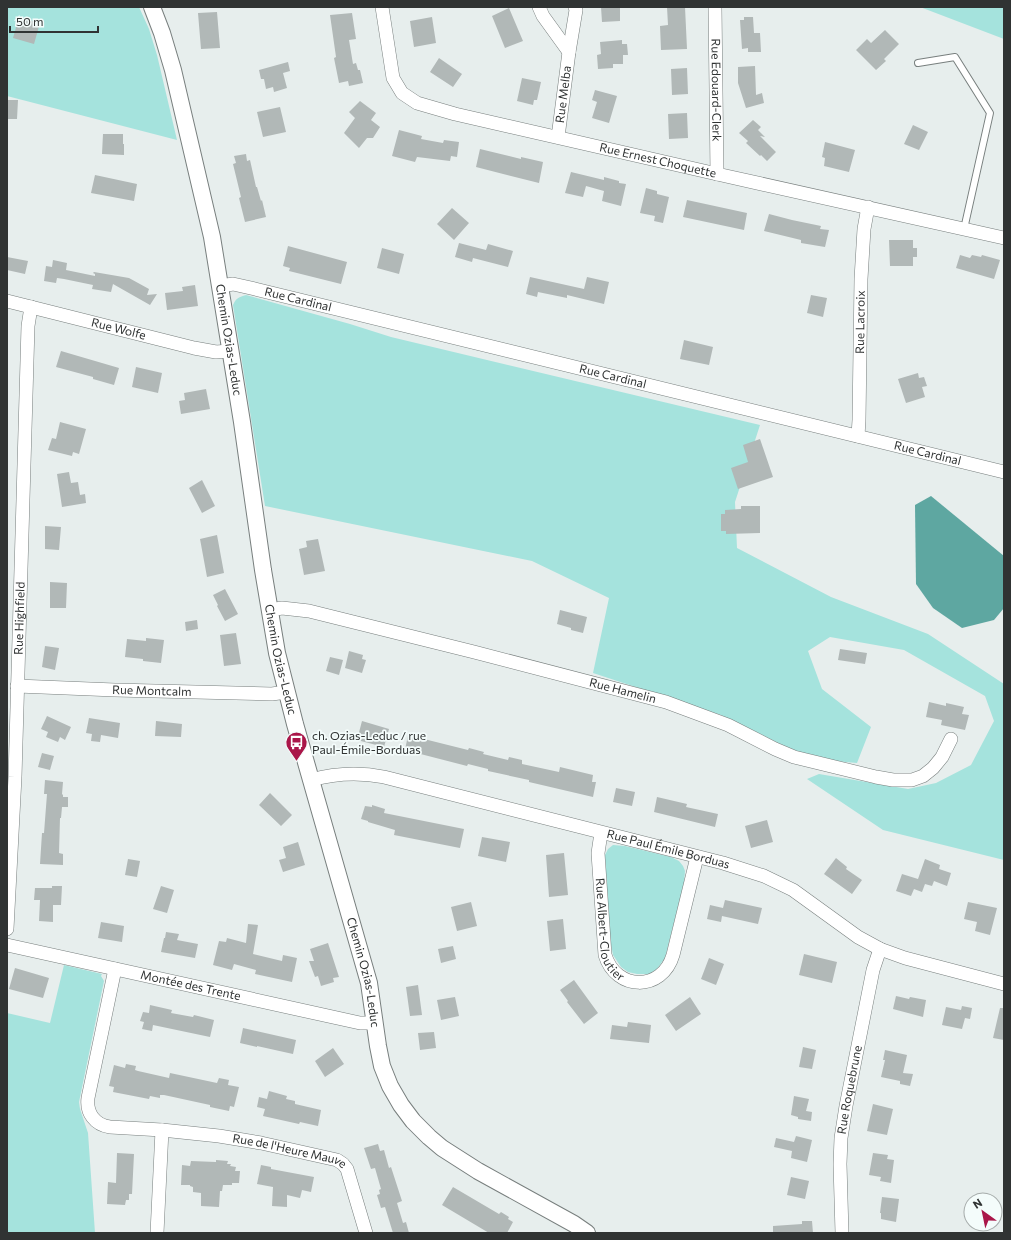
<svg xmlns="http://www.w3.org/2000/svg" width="1011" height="1240" font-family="Commissioner,sans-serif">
  <rect width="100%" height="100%" fill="#e7eeed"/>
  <!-- green -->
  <path fill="#a5e3dd" d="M7 7H139L149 29 157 55 177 140 7 96Z
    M920 7H1004V39Z
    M246 295 350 324 391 337 760 425 735 502 737 548 831 597 928 634 1004 684V860L883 830 807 779 819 774 908 789 936 783 971 765 994 721 985 696 904 650 830 637 808 651 822 689 871 727 857 763 823 760 799 753 721 715 593 673 609 598 532 561 265 506 233 305C236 298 239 297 246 295Z
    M613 845 625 846 671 857 679 861 683 866 685 871 684 883 665 958 657 969 649 974H637L628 972 621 967 613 955 610 939 605 855 608 849Z
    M64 965 102 974 101 976 104 981 79 1102 80 1109 88 1133 95 1233H7V1013L50 1023Z"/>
  <!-- water -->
  <path fill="#5ea7a1" d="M931 496 1004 556V608L994 620 962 628 933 608 916 584 915 505Z"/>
  <!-- building -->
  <path fill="#b1b8b7" d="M601 7H620V21L602 22Z
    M667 7H685L687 49 661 50 660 26 668 25Z
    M509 8 523 41 505 48 492 16Z
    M217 12 220 48 201 49 198 13Z
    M352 13 356 39 349 40 353 64 356 63 358 70H360L363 83 349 86 348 81 339 83 334 58 336 57 330 15Z
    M19 17 40 23 34 44 13 38Z
    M432 17 436 43 414 47 410 21Z
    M744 17H753L754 33H760L761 52H748V48L742 49 740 20H744Z
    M885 30 899 44 884 59 886 61 876 70 856 50 867 39 871 43Z
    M622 40V44H627L628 55H623V64H613V68L598 69 597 55 601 54 600 42Z
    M439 58 462 74 453 87 430 72Z
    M288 62 290 71 283 73 287 88 274 92 273 87 266 89 264 79H261L259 70Z
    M755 66 756 95 762 93 764 103 746 108 738 83V67Z
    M687 68 688 94 672 95 671 69Z
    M522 78 541 82 537 100H534L533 105 517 101Z
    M595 90 617 96 609 123 592 118 597 102 592 100Z
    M7 100H18L17 119H7Z
    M360 101 376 113 371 120 380 127 373 138H367L359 148 344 133 355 118 349 112Z
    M280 107 286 132 263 137 257 112Z
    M687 113 688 138 669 139 668 114Z
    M753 120 761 127 758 130 765 137 760 136 776 152 767 161 761 155 760 156 746 143 748 141 739 133Z
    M913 125 928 132 919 150 904 144Z
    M399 130 422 136 421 139 443 143 444 140 459 142 457 157 451 156 450 161 417 157 415 162 392 156Z
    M103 134H123V144H124V155L102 154Z
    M825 142 855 150 849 172 824 166 825 158 822 157Z
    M480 149 521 159V157L543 162 539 183 476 167Z
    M246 154 247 161 250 160 256 187H257L261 201 262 200 266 217 245 222 239 198 241 197 233 164 236 163 234 156Z
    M571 172 604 180V177L619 181V183L626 184 621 206 602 201 604 191 586 186 583 197 565 193Z
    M95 175 137 184 134 201 91 193Z
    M646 188 657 191V194L669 197 663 223 654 221 655 216 640 213Z
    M687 200 747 213 744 230 683 217Z
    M452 208 469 223 454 240 437 224Z
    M769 214 792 220 821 226 820 229 829 230 825 247 801 243V240L764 231Z
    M889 240H913V248H917V257H913V266H890Z
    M459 243 486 250 488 244 513 251 508 267 473 258 472 262 455 257Z
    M288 246 347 262 341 284 289 271 290 268 283 266Z
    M382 248 404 254 399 274 377 268Z
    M960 255 970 258 972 255 981 257 982 255 1000 260 994 279 956 268Z
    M7 257 28 261 25 274 7 270Z
    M53 260 67 263 66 270 95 276V274L93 273 94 272 129 278 149 289 147 295 157 294 150 305 113 284 111 292 92 289 93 285 64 279 57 278 56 283 44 281 46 266 52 267Z
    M530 277 584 289 587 277 609 282 604 304 567 295V298L538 292 537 297 526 294Z
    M195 285 198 306 167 310 165 293 183 291 182 287Z
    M811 295 827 298 823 317 807 313Z
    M684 340 713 347 709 365 680 359Z
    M61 351 119 368 114 385 93 379V377L56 367Z
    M136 367 162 373 158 393 132 387Z
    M918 373 919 378 924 377 927 386 922 387 925 397 906 403 898 379Z
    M206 389 210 409 181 414 179 401 185 400 184 393Z
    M60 422 86 429 79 454 73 452 72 456 48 450 52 438 56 439Z
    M760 439 773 477 738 489 731 468 748 462 743 445Z
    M69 472 71 483 78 482 80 495 85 494 86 503 62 507 57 474Z
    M202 480 215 506 202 513 189 488Z
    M741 506H760V533L726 534V531H721V514H725V510L741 509Z
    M45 526 61 527 59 550 45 549Z
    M217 535 224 573 207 577 200 539Z
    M318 539 325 571 304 575 299 549 307 547 306 541Z
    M50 582 67 583 66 608H50Z
    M225 589 238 614 225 621 217 606 218 605 213 595Z
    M560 610 587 617 583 633 571 630V628L557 624Z
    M197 620 198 629 186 631 185 622Z
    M236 633 241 664 224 666 220 635Z
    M146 638 164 640 161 663 143 661V659L125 657 127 639 146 641Z
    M45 646 59 648 55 670 42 667Z
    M840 649 867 653 865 664 838 660Z
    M349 651 363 655 362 659 366 660 362 673 345 668Z
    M330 657 343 660 339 675 326 671Z
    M929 702 946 706V703L964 707 962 714 969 715 965 730 941 725 942 720 926 717Z
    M47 716 71 727 65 740 60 737 58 742 46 737 48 732 41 729Z
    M89 718 120 723 118 738 101 735 100 742 91 741 92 734 86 733Z
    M156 721 182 724 181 737 155 736Z
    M362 721 389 729 384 747 357 740Z
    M408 735 468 750 469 748 484 752 483 754 508 760 509 757 522 760V764L559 772 560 767 593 775 592 782H596L593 797 529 782V780L488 771V769L468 764 467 766 405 750Z
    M42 753 54 756 50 770 38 767Z
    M45 780 63 782 62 794 63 795V797H68V807H62L61 818H60L59 853 63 854V865L40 864 42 833H44L47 794H44Z
    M616 788 635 792 632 806 613 802Z
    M270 793 292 815 281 826 259 805Z
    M657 797 687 804 686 807 718 814 715 827 654 812Z
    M372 805 385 809 384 813 464 829 460 848 394 835 395 830 368 822V821L361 819 365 806 372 807Z
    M767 820 773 842 751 848 745 826Z
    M482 837 510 842 506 862 478 856Z
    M298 842 305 865 283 872 279 860 286 858 283 847Z
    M564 853 568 895 549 897 546 855Z
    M836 858 847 867 846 869 862 880 852 894 824 874Z
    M128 859 140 861 137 877 125 875Z
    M925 859 940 865 939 869 951 873 947 886 934 881 932 886 925 884 922 892 914 889 911 896 896 891 902 874 918 879Z
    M52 886H62L61 905H53V922L39 921 40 900H34L35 888H52Z
    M161 886 174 890 167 913 153 909Z
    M725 900 762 908 758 924 722 916 721 922 707 919 710 905 723 908Z
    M471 902 477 926 457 931 451 907Z
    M968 902 997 908 990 935 975 931 977 922 964 919Z
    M563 919 566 949 550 951 547 921Z
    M101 922 124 926 122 942 98 938Z
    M248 924 258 925 253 954 282 961 283 955 297 958 292 982 255 974 256 970 234 964 232 970 213 965 219 941 226 942 227 938 246 943Z
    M166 932 179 934 177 940 198 944 195 958 161 952 164 938H165Z
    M328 943 339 977 333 978 334 982 321 986 318 976 315 977 309 961H314L310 949Z
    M453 946 456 959 441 963 438 949Z
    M804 954 837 962 832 983 799 975Z
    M709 958 724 964 716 985 701 979Z
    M15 968 49 978 43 998 9 989Z
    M574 980 598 1013 584 1024 567 1002 568 1001 560 990Z
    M418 985 422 1015 410 1016 406 987Z
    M896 996 909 999 910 997 926 1000 923 1017 893 1009Z
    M455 997 459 1016 441 1020 437 1000Z
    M690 997 701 1014 676 1031 665 1015Z
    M150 1005 172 1010 171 1013 193 1017 194 1015 214 1020 210 1037 153 1025 152 1031 142 1029 144 1022 140 1021 143 1012 149 1013Z
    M962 1006 972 1008 970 1019 965 1018 962 1029 942 1025 946 1007 961 1010Z
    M1000 1008H1004V1040L993 1038Z
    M628 1022 651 1025 649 1043 610 1039 612 1025 627 1027Z
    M243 1028 296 1040 293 1054 257 1046V1047L240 1043Z
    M434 1032 436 1048 420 1050 418 1033Z
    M803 1047 816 1050 812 1069 799 1067Z
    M333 1048 344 1064 325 1077 315 1061Z
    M885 1050 907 1055 903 1073 913 1074 910 1086 900 1084V1081L881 1077 885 1060H883Z
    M126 1064 136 1066 135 1070 138 1071 169 1078 170 1073 217 1083 219 1078 229 1080 228 1085 239 1087 234 1107 230 1106 229 1111 210 1107V1105L164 1095H160V1098L150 1096 149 1099 113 1092 114 1087 109 1086 114 1065 125 1068Z
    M269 1091 287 1096 286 1099 295 1101V1104L321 1110 318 1126 300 1122 299 1124 263 1116 265 1109 257 1107 259 1097 267 1099Z
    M794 1096 809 1099 806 1111 812 1112 811 1121 798 1119V1117L791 1115Z
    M873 1104 893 1109 887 1135 867 1131Z
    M796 1136 812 1140 807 1162 791 1158 792 1151 774 1147 776 1138 794 1142Z
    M378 1144 380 1151 384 1150 389 1168 391 1167 402 1201 397 1203 403 1223 406 1222 409 1233H393L385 1207 381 1208 377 1195 380 1194 379 1190 381 1189 375 1168 371 1169 364 1148Z
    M117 1153 134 1154 132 1194H129V1200H126L125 1205 107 1204 108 1182 116 1183Z
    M873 1153 888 1155 887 1159 894 1160 891 1183 880 1181 881 1177 869 1175Z
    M216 1160 228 1161 227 1164H231L230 1166 236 1167 235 1171H240L239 1183H232V1185H223L222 1191H220L219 1207 201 1206V1193L193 1192V1187L190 1186V1185H181L182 1165 190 1166 191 1161 216 1162Z
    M261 1165 271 1167V1169L314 1177 311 1192 302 1190 300 1198 287 1195V1207L272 1206 273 1187 257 1184Z
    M791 1177 809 1181 805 1199 787 1195Z
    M453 1187 499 1214 501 1212 509 1217 508 1219 513 1222 507 1233H489L442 1205Z
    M882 1197 899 1199 896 1222 881 1219V1213H880Z
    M802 1221H812L813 1233H773V1226L802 1224Z"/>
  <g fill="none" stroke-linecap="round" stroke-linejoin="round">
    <defs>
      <path id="service" d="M918 63 955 57 990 113 964 229"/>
      <g id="minor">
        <path id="s1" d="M382 7 393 78 402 93 417 103 455 114 717 174 1004 238"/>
        <path d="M539 7 543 16 569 52"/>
        <path id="s2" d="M715 7 717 174"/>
        <path id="s3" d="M558 137 569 52 576 10 575 7"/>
        <path id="s4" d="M221 286 233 284 255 289 1004 472"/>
        <path id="s5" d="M7 301 194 348 216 352 230 351"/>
        <path id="s6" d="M858 436 859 420 861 279 864 229 868 207"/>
        <path id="s7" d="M270 610 282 608 309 611 474 652 666 702 728 725 775 749 794 757 876 777 893 780H912L923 776 933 768 942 757 951 739"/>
        <path id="s8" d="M17 686 115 690 272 694 286 692"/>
        <path id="s9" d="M311 780C336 773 359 772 384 777L723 863 764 876 793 890 858 937 880 949 905 958 1004 984"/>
        <path id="s10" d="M601 833 598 853 605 955C616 991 662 992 673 955L697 857"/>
        <path id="s11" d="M7 929 15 777 28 326 31 307"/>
        <path id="s12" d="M7 945 360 1023H374"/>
        <path id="s13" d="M115 969 88 1098C86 1113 95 1125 110 1127L162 1130 219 1136 261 1143 337 1160 343 1164 347 1169 366 1233"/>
        <path d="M157 1233 162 1130"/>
        <path id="s14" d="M842 1233 840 1164 841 1138 846 1106 873 970 880 949"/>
      </g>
      <g id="tertiary">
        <path id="s15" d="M152 7 162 33 173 70 212 237 242 422 263 570 277 653 295 724 369 983 378 1046 382 1066 390 1086 401 1105 413 1121 429 1137 442 1148 478 1171 574 1224 587 1233"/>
      </g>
    </defs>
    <!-- service casing -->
    <use href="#service" stroke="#787f7e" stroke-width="8"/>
    <!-- minor casing -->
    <use href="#minor" stroke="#787f7e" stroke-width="14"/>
    <!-- tertiary casing -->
    <use href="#tertiary" stroke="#787f7e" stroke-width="18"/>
    <!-- service -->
    <use href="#service" stroke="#fff" stroke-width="6"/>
    <!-- minor -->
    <use href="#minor" stroke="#fff" stroke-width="13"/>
    <!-- tertiary -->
    <use href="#tertiary" stroke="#fff" stroke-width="16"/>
  </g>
  <!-- icons -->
  <defs>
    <symbol id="bus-pin" viewBox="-11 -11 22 30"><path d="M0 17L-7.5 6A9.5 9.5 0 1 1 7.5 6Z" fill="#aa1649" stroke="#f4fcfb"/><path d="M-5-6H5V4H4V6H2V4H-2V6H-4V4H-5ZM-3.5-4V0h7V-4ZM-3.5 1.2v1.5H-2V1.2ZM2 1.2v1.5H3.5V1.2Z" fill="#fff"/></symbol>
  </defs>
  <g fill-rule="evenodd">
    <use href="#bus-pin" x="284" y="730" width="25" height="34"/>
  </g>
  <g text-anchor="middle" stroke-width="3.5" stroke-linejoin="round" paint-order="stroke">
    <!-- street labels -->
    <g font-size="12" fill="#303333" stroke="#f4fcfb">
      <text dy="4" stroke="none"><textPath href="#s2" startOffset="83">Rue Edouard-Clerk</textPath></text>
      <text dy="4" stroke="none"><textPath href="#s3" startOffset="43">Rue Melba</textPath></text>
      <text dy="4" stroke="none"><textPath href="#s1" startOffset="355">Rue Ernest Choquette</textPath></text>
      <text dy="4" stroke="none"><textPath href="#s4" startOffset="79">Rue Cardinal</textPath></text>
      <text dy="4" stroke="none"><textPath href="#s6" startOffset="114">Rue Lacroix</textPath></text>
      <text dy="4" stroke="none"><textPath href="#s5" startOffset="115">Rue Wolfe</textPath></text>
      <text dy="4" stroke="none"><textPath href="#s15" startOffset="342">Chemin Ozias-Leduc</textPath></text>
      <text dy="4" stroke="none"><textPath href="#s4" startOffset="403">Rue Cardinal</textPath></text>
      <text dy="4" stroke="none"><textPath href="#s4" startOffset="727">Rue Cardinal</textPath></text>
      <text dy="4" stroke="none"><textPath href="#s11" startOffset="311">Rue Highfield</textPath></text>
      <text dy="4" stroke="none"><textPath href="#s15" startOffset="666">Chemin Ozias-Leduc</textPath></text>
      <text dy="4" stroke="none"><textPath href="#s8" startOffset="135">Rue Montcalm</textPath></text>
      <text dy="4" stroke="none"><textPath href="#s7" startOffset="363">Rue Hamelin</textPath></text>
      <text dy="4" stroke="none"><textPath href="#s9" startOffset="367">Rue Paul Émile Borduas</textPath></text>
      <text dy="4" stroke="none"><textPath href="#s10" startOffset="99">Rue Albert-Cloutier</textPath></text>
      <text dy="4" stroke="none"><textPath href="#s15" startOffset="990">Chemin Ozias-Leduc</textPath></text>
      <text dy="4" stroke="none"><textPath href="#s12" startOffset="188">Montée des Trente</textPath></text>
      <text dy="4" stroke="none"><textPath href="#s14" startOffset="144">Rue Roquebrune</textPath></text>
      <text dy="4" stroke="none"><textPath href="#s13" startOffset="354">Rue de l'Heure Mauve</textPath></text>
    </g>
    <!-- poi labels -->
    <g font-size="12" fill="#303333" stroke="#f4fcfb" text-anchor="start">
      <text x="312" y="740">ch. Ozias-Leduc / rue<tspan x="312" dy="14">Paul-Émile-Borduas</tspan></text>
    </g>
  </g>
  <!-- border -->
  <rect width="1011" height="1240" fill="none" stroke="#303333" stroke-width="16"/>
  <!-- north arrow -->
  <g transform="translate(983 1212) rotate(327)"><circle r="19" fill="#f4fcfb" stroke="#a6acab"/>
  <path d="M0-3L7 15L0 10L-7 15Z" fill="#aa1649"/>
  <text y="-6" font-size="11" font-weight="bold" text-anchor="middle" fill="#303333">N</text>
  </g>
  <!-- scale -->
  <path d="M10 26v6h88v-6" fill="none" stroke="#303333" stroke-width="2"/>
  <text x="16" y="26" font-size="12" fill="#303333" stroke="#f4fcfb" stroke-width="3" paint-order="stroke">50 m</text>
</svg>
